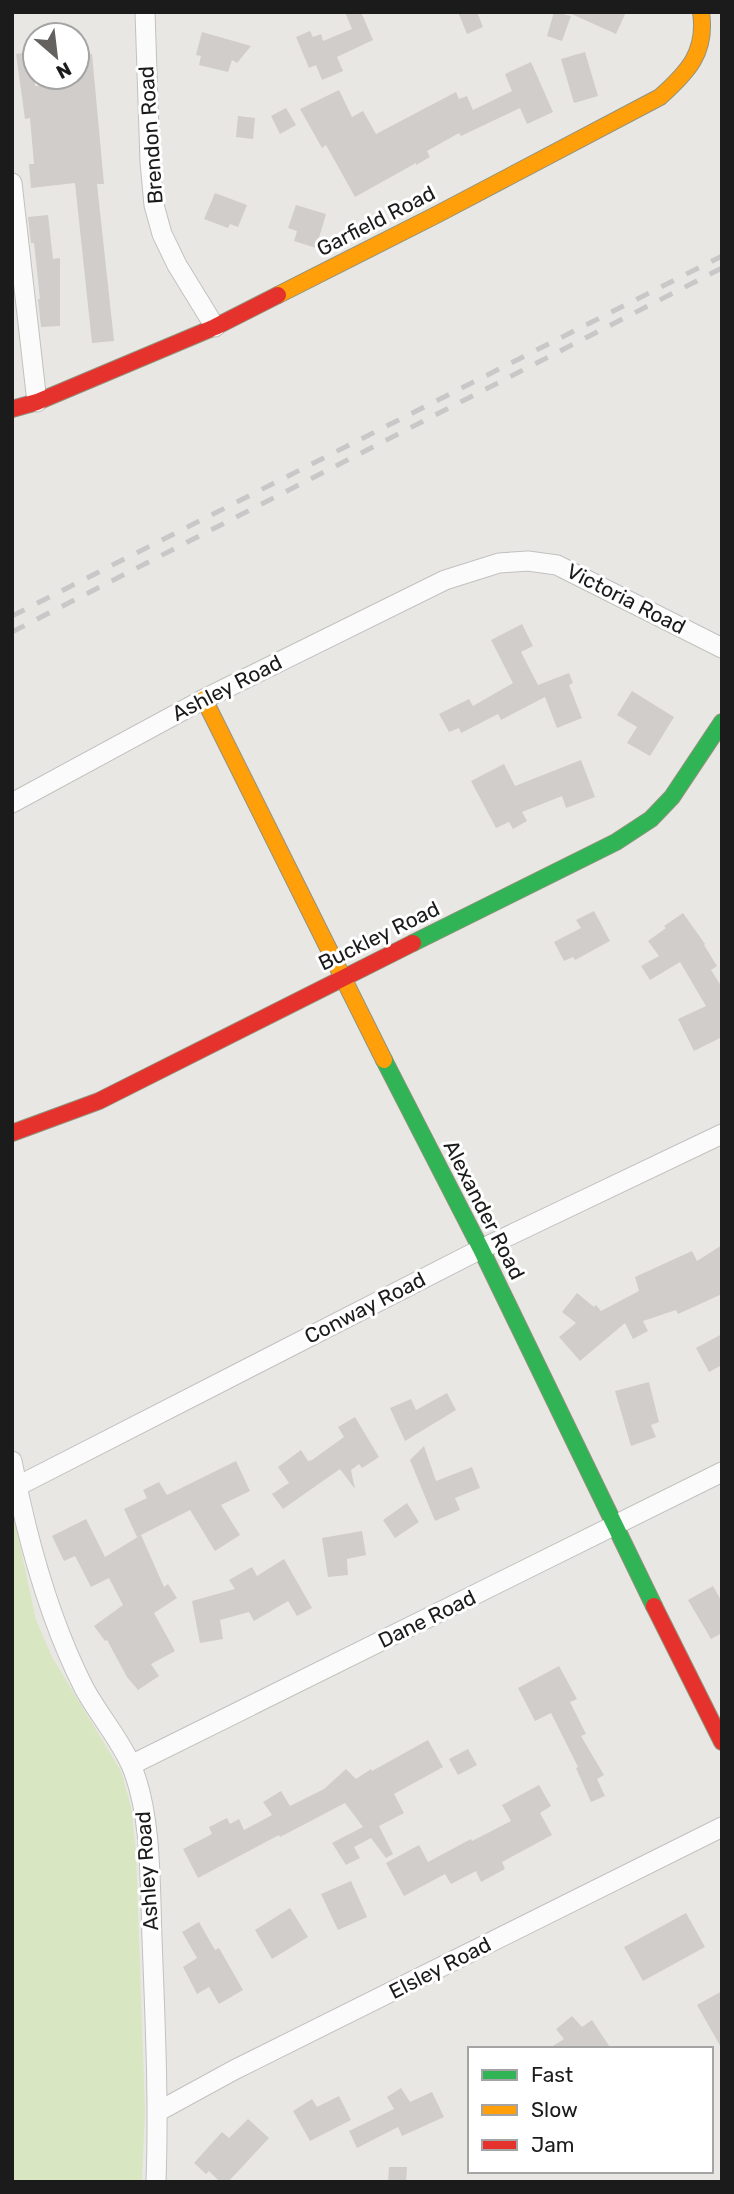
<svg xmlns="http://www.w3.org/2000/svg" width="734" height="2194" font-family="Rubik,sans-serif">
  <rect width="100%" height="100%" fill="#e9e7e4"/>
  <!-- grass -->
  <path fill="#d8e6c2" d="M12 1520 15 1522 36 1620 52 1657 121 1771 131 1807 136 1851 145 2111 142 2182H12Z"/>
  <!-- building -->
  <path fill="#d0cdcb" d="M345 12H361L373 40 337 57 343 71 322 80 316 65 309 68 296 37 310 31 313 37 321 34 323 41 352 29Z
    M458 12H477L483 27 467 34Z
    M554 12 571 16 562 41 547 36Z
    M567 12H626L616 34Z
    M202 32 251 46 237 63 232 60 228 72 199 65 201 56 196 55Z
    M35 51V86L69 83 68 77H77V55L92 54 104 184H97L114 341 92 343 75 183 31 188 29 164H34L30 118 25 119 16 54Z
    M585 52 598 96 574 103 561 59Z
    M531 62 553 112 527 124 520 108 461 136 459 133 427 151 430 157 416 165V163L355 197 326 145 322 148 300 109 339 90 352 117 363 111 376 134 456 92 459 99 467 96 473 110 512 91 505 74Z
    M286 108 296 125 280 134 271 116Z
    M238 116 255 118 253 139 236 137Z
    M215 193 247 205 238 227 230 224 228 228 204 219Z
    M296 205 326 214 316 248 294 241 297 231 288 228Z
    M48 215 53 259 60 258V326L41 327 38 299H40L34 243H31L28 217Z
    M522 624 533 646 521 652 538 685 569 673 573 683 569 685 582 718 557 728 545 697 501 720 498 714 461 733 459 728 449 732 439 714 469 699 473 706 513 683 491 640Z
    M632 691 674 717 650 756 627 743 637 727 617 715Z
    M581 760 595 797 566 808 562 796 522 812 527 821 513 829 509 822 496 828 471 781 504 764 515 786Z
    M594 911 610 941 575 960 573 957 564 961 554 942 581 928 576 920Z
    M683 913 705 944 704 945 717 966 711 970 722 987V1037L694 1051 678 1019 706 1006 680 962 650 980 641 966 659 956 648 941 666 928 664 926Z
    M722 1245V1294L678 1314 676 1310 643 1321 648 1331 633 1339 625 1323 580 1361 559 1337 576 1323 562 1312 577 1293 594 1307 596 1305 601 1311 639 1291 635 1277 692 1251 697 1261Z
    M722 1334V1365L709 1372 696 1348Z
    M649 1382 659 1422 651 1425 656 1437 631 1446 615 1391Z
    M447 1393 456 1410 405 1441 390 1408 411 1399 416 1410Z
    M355 1417 379 1457 362 1468 359 1464 351 1470 355 1489 340 1469 283 1509 272 1494 289 1483 278 1467 301 1450 308 1461 312 1460 344 1437 338 1427Z
    M424 1446 436 1481 472 1467 480 1488 455 1498 460 1510 435 1521 410 1460Z
    M236 1461 250 1491 221 1505 240 1535 215 1551 190 1510 137 1537 124 1509 147 1498 143 1490 159 1482 167 1495Z
    M407 1503 419 1522 395 1538 383 1520Z
    M86 1519 105 1557 141 1535 164 1587 168 1584 177 1598 154 1613 175 1651 151 1664 159 1676 138 1690 127 1677 107 1640 105 1641 94 1626 123 1605 109 1578 91 1587 75 1556 64 1561 52 1536Z
    M362 1531 366 1555 347 1559 348 1575 328 1577 322 1538Z
    M284 1559 312 1608 297 1616 288 1601 254 1621 249 1612 220 1620 223 1639 200 1643 192 1601 235 1589 229 1580 252 1567 257 1576Z
    M713 1586 722 1602V1633L711 1639 688 1600Z
    M559 1666 577 1699 570 1702 586 1734 581 1736 604 1775 597 1779 605 1796 591 1802 576 1768 578 1767 551 1713 535 1721 518 1688Z
    M428 1740 443 1767 394 1794 404 1813 379 1826 393 1854 386 1858 371 1838 354 1847 360 1858 346 1865 332 1843 363 1827 345 1803 280 1837 279 1835 198 1878 183 1849 212 1834 209 1827 227 1818 230 1824 239 1819 244 1830 272 1815 263 1802 281 1791 290 1806 324 1789 346 1769 356 1779 371 1769 372 1771Z
    M468 1749 477 1765 458 1775 449 1759Z
    M539 1785 551 1806 540 1813 552 1835 502 1862 505 1869 481 1882 476 1871 451 1884 445 1874 404 1896 386 1863 419 1845 428 1862 471 1839 472 1841 511 1821 502 1805Z
    M351 1881 367 1917 338 1930 321 1894Z
    M290 1908 308 1937 272 1959 255 1930Z
    M686 1913 705 1947 643 1981 624 1947Z
    M199 1922 215 1950 219 1948 243 1990 219 2004 209 1987 197 1994 183 1967 197 1958 182 1932Z
    M722 1991V2049L697 2005Z
    M572 2016 582 2027 592 2020 611 2049H548L564 2039 556 2029Z
    M401 2088 410 2102 432 2092 444 2117 402 2136 398 2127 357 2148 349 2131 394 2109 387 2097Z
    M339 2096 351 2120 310 2141 293 2111 312 2099 317 2107Z
    M248 2119 269 2138 228 2182H220L209 2171 206 2174 194 2163 222 2132 229 2138Z
    M389 2167H407L406 2182H388Z"/>
  <g fill="none" stroke-linecap="round" stroke-linejoin="round">
    <defs>
      <path id="street" d="M145 12 150 162 154 205 162 234 177 265 215 327
        M12 183 37 402
        M12 803 204 699 445 580 499 563 528 561 557 565 722 648
        M12 1461C27 1539 48 1617 84 1688 98 1714 119 1738 131 1765 152 1813 150 1886 152 1938 155 2019 159 2100 156 2182
        M12 1489 481 1249 722 1134
        M131 1765 722 1472
        M159 2111 234 2070 722 1827"/>
      <path id="fast" d="M413 943 616 842 651 819 672 797 722 722
        M384 1060 481 1249 654 1606"/>
      <path id="slow" d="M278 295 438 214 660 97C688 72 707 52 701 12
        M204 699 384 1060"/>
      <path id="jam" d="M12 409 37 402 215 327 278 295
        M12 1133 99 1101 413 943
        M654 1606 722 1742"/>
    </defs>
    <!-- street casing -->
    <use href="#street" stroke="#c2c1c0" stroke-width="21"/>
    <!-- fast casing -->
    <use href="#fast" stroke="#92927d" stroke-width="18"/>
    <!-- slow casing -->
    <use href="#slow" stroke="#92927d" stroke-width="18"/>
    <!-- jam casing -->
    <use href="#jam" stroke="#92927d" stroke-width="18"/>
    <!-- street -->
    <use href="#street" stroke="#fcfbfb" stroke-width="19"/>
    <!-- fast -->
    <use href="#fast" stroke="#30b455" stroke-width="16"/>
    <!-- slow -->
    <use href="#slow" stroke="#ff9f0a" stroke-width="16"/>
    <!-- jam -->
    <use href="#jam" stroke="#e5322d" stroke-width="16"/>
    <!-- rail -->
    <path stroke="#c9c8c8" stroke-width="5" stroke-dasharray="14 14" stroke-linecap="butt" d="M12 616 722 256
      M12 632 722 268"/>
  </g>
  <g text-anchor="middle" stroke-width="6" stroke-linejoin="round" paint-order="stroke">
    <!-- street labels -->
    <g font-size="21" fill="#1b1b1b" stroke="#fff">
      <text transform="translate(151 135) rotate(-94)" y="7">Brendon Road</text>
      <text transform="translate(376 221) rotate(-27)" y="7">Garfield Road</text>
      <text transform="translate(626 599) rotate(27)" y="7">Victoria Road</text>
      <text transform="translate(227 688) rotate(-27)" y="7">Ashley Road</text>
      <text transform="translate(379 936) rotate(-26)" y="7">Buckley Road</text>
      <text transform="translate(484 1210) rotate(63)" y="7">Alexander Road</text>
      <text transform="translate(365 1308) rotate(-27)" y="7">Conway Road</text>
      <text transform="translate(427 1619) rotate(-26)" y="7">Dane Road</text>
      <text transform="translate(147 1871) rotate(-94)" y="7">Ashley Road</text>
      <text transform="translate(440 1968) rotate(-27)" y="7">Elsley Road</text>
    </g>
  </g>
  <!-- border -->
  <rect width="734" height="2194" fill="none" stroke="#1b1b1b" stroke-width="28"/>
  <!-- legend -->
  <rect x="468" y="2047" width="245" height="126" fill="#ffffff" stroke="#a4a4a4" stroke-width="2"/>
  <rect x="482" y="2070" width="35" height="10" fill="#30b455" stroke="#a4a4a4" stroke-width="2"/>
  <text x="531" y="2082" font-size="21" fill="#1b1b1b">Fast</text>
  <rect x="482" y="2105" width="35" height="10" fill="#ff9f0a" stroke="#a4a4a4" stroke-width="2"/>
  <text x="531" y="2117" font-size="21" fill="#1b1b1b">Slow</text>
  <rect x="482" y="2140" width="35" height="10" fill="#e5322d" stroke="#a4a4a4" stroke-width="2"/>
  <text x="531" y="2152" font-size="21" fill="#1b1b1b">Jam</text>
  <!-- north arrow -->
  <g transform="translate(56 56) rotate(152)"><circle r="33" fill="#ffffff" stroke="#a4a4a4" stroke-width="2"/>
  <path d="M0-5L12 26L0 18L-12 26Z" fill="#636261"/>
  <text y="-10" font-size="19" font-weight="bold" text-anchor="middle" fill="#1b1b1b">N</text>
  </g>
</svg>
